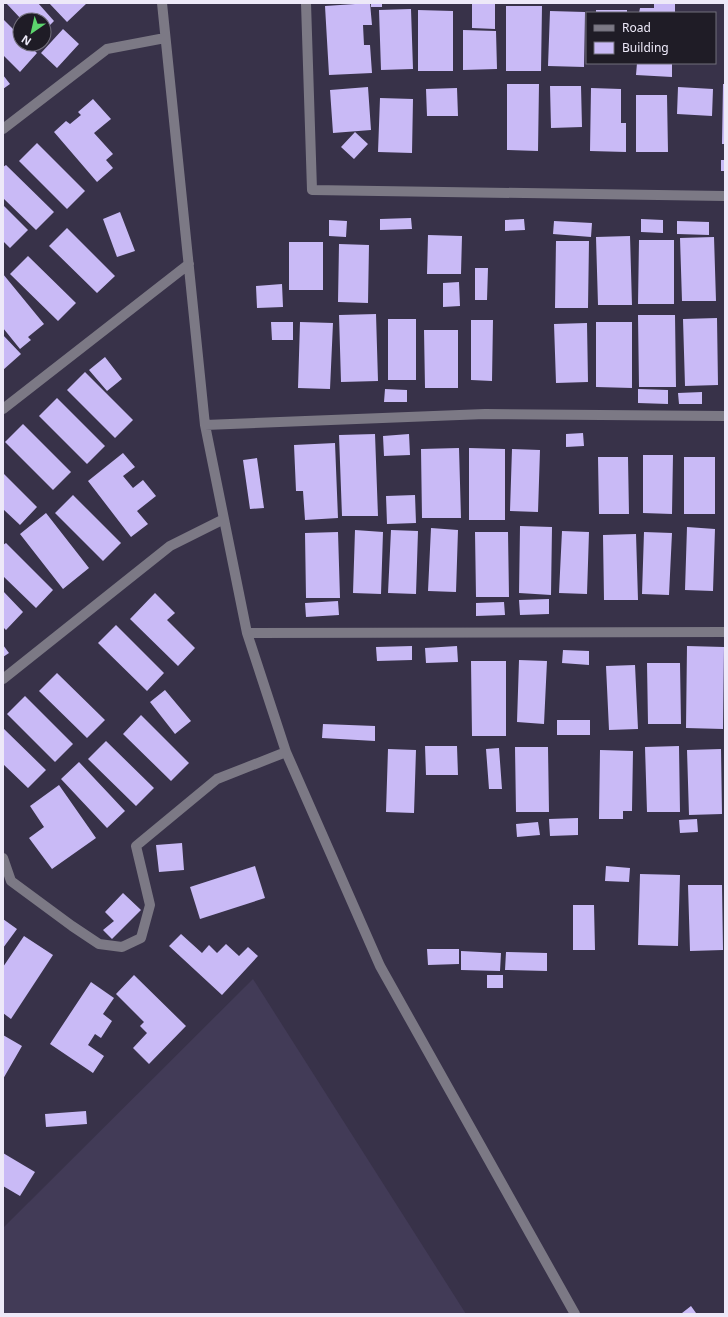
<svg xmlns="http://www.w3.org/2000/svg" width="728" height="1317" font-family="'Noto Sans',sans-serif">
  <rect width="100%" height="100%" fill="#383249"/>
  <!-- built -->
  <path fill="#423b57" d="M253 979 466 1314H3V1228Z"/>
  <!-- building -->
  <path fill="#c9baf6" d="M6 3H38L54 21 44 31V20H22Z
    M49 3H87L67 22Z
    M370 3 372 25H363L364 45H370L372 73 329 75 325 6Z
    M371 3H382V7H371Z
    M654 3H675V13H639L640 8H654Z
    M472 4H495V29L472 28Z
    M506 6H542L541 71H506Z
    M411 9 413 69 381 70 379 10Z
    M418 10 453 11V71H418Z
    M596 10H627V13H596Z
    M550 11 585 12 584 67 548 66Z
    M3 19 20 36V44H28L37 53 20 72 3 55Z
    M63 29 79 44 57 68 41 53Z
    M463 30 496 31 497 69 463 70Z
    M637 63H672V77L636 75Z
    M3 75 10 84 3 89Z
    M507 84H539L538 151 507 150Z
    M723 84H725V144H722Z
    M550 86H581L582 127 551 128Z
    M368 87 371 130 333 133 330 90Z
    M678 87 713 89 712 116 677 114Z
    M457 88 458 116H427L426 89Z
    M591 88 621 89V123H626V152L590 151Z
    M636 95H667L668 152H636Z
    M380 98 413 99 412 153 378 152Z
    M93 99 111 119 94 133 113 154 106 160 113 168 97 182 54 132 66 121 70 124 81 115 78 112Z
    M355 132 368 144 354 159 341 147Z
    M37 143 85 191 67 209 19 161Z
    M721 160H725V171H721Z
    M6 165 54 212 36 230 3 198V167Z
    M3 205 28 230 10 248 3 241Z
    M120 212 135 251 117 257 103 219Z
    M411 218 412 229 380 230V219Z
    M524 219 525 230 505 231V220Z
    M641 219 663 220V233L641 232Z
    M329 220 347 221 346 237 329 236Z
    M554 221 592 223 591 237 553 234Z
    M677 221 709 222V235L677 234Z
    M67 228 115 276 97 293 49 246Z
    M428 235 462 236 461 274H427Z
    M630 236 632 305H598L596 237Z
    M714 237 716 301H682L680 238Z
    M639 240H674V304H638Z
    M556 241H589L588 308H555Z
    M289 242H323V290H289Z
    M339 244 369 245 368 303 338 302Z
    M28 256 76 303 58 321 10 274Z
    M475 268H488L487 300H475Z
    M3 274 44 324 28 337 31 340 20 349 3 328Z
    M459 282 460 306 443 307V283Z
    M282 284 283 307 257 308 256 286Z
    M376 314 378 381 341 382 339 315Z
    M638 315H675L676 387H639Z
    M717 318 718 385 685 386 683 319Z
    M388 319H416V380H388Z
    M471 320H493L492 381 471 380Z
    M271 322H293V340H272Z
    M300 322 333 323 330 389 298 388Z
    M596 322H632V388L596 387Z
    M587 323 588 382 556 383 554 324Z
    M424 330H458V388H425Z
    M3 335 21 354 3 370Z
    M105 357 122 379 107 391 89 370Z
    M85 372 133 420 115 438 67 390Z
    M385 389 407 390V402H384Z
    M638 389 668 390V404L638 403Z
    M702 392V404H679L678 393Z
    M57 398 105 446 87 464 39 416Z
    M23 424 71 472 53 490 5 442Z
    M583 433 584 446 566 447V434Z
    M375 434 378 516H342L339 435Z
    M409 434 410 455 384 456 383 436Z
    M335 443 338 518 305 520 303 491H296L294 445Z
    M459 448 461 518H422L421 449Z
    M469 448 505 449V520H469Z
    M512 449 540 450 538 512 510 511Z
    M123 453 135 467 123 476 133 488 143 480 156 496 137 511 148 524 131 537 88 481Z
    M643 455H673L672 514 643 513Z
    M598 457H628L629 514H599Z
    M684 457H715V514H684Z
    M257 458 264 508 250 509 243 460Z
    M3 473 37 507 20 525 3 509Z
    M73 495 121 543 103 561 55 513Z
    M415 495 416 523 387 524 386 496Z
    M46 513 89 568 63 589 20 534Z
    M520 526 552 527 551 595 519 593Z
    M687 527 715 529 713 591 685 590Z
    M431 528 458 530 456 592 428 591Z
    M355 530 383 532 381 594 353 593Z
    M391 530 418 531 416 594 388 593Z
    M562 531 589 532 587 594 559 593Z
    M338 532 340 598H306L305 533Z
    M475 532H508L509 597H476Z
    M644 532 672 533 669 595 642 594Z
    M636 534 638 600H604L603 535Z
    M6 543 53 590 36 608 3 576V545Z
    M3 591 23 612 6 630 3 627Z
    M155 593 175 613 167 620 195 648 178 666 130 619Z
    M549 599V614L520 615 519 600Z
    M338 601 339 615 306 617 305 603Z
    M504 602 505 615 476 616V603Z
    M116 625 164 673 147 691 98 643Z
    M3 645 9 653 3 657Z
    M412 646V660L377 661 376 647Z
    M457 646 458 662 426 663 425 648Z
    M687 646 724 647 723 729 686 728Z
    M563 650 589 651V665L562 663Z
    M519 660 547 661 544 724 517 722Z
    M471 661H506V736H472Z
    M647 663H680L681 724H648Z
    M635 665 638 729 609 730 606 666Z
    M57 673 105 720 87 738 39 691Z
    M165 690 191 721 175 734 150 702Z
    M25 696 73 744 55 762 7 714Z
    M141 715 189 763 171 781 123 734Z
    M557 720H590V735H557Z
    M323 724 375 726V741L322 738Z
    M3 728 46 770 28 788 3 764Z
    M106 741 154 788 136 806 88 759Z
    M425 746H457L458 775H426Z
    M679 746 680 812H647L645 747Z
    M515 747H548L549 812H516Z
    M499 748 502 789H489L486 749Z
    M388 749 416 750 414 813 386 812Z
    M721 749 722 814 689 815 687 750Z
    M600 750 633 751 632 811H623V819H599Z
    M79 762 125 811 107 828 61 779Z
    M59 785 96 838 52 869 29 838 44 827 30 806Z
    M578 818V835L550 836 549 819Z
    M697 819 698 832 680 833 679 820Z
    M538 822 540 835 517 837 516 824Z
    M182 843 184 870 159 872 156 845Z
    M255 866 265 898 200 919 190 887Z
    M606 866 630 868 629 882 605 881Z
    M640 874 680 875 678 946 638 945Z
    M688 885H722L723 950 690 951Z
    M123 893 141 910 112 939 103 930 114 921 105 912Z
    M573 905H594L595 950H573Z
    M3 919 17 929 3 948Z
    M181 934 202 953 209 945 217 953 226 944 239 956 248 947 258 956 222 995 169 946Z
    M24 936 53 955 11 1019 3 1013V967Z
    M427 949H459V964L428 965Z
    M461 951 501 953 500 971 461 970Z
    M506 952 547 953V971L505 970Z
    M134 975 186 1026 149 1064 133 1048 147 1033 140 1026 144 1022 116 994Z
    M487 975H503V988H487Z
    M91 982 114 998 103 1014 112 1021 101 1038 95 1034 88 1045 104 1056 93 1073 50 1044Z
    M3 1035 22 1046 3 1079Z
    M86 1111 87 1124 46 1127 45 1114Z
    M3 1153 35 1172 20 1196 3 1186Z
    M691 1306 696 1313 694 1314H683L682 1313Z"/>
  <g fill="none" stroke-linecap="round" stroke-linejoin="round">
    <!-- minor -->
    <path stroke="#7c7985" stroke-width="10" d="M162 3 205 425 247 633 286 752 380 966 575 1314
      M306 3 312 190 725 196
      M3 129 107 49 165 38
      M3 409 189 264
      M205 425 485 414 725 416
      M247 633 725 632
      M3 679 170 546 224 519
      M3 858 11 881 72 926 99 944 122 947 141 938 150 905 136 846 217 779 286 752"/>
  </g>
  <!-- border -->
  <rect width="728" height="1317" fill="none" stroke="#ede9f8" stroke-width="8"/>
  <!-- legend -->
  <rect x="586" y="12" width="130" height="52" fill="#1f1c26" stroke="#716e7a"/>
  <rect x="594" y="25" width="20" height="6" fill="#7c7985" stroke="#716e7a"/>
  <text x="622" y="32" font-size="12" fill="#ede9f8">Road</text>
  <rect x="594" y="42" width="20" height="12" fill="#c9baf6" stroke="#716e7a"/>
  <text x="622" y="52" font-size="12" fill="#ede9f8">Building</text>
  <!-- north arrow -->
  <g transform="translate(32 32) rotate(214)"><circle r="19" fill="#1f1c26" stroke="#716e7a"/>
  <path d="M0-3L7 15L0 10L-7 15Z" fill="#5cd56d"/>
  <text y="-6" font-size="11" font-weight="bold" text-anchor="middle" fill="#ede9f8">N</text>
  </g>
</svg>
